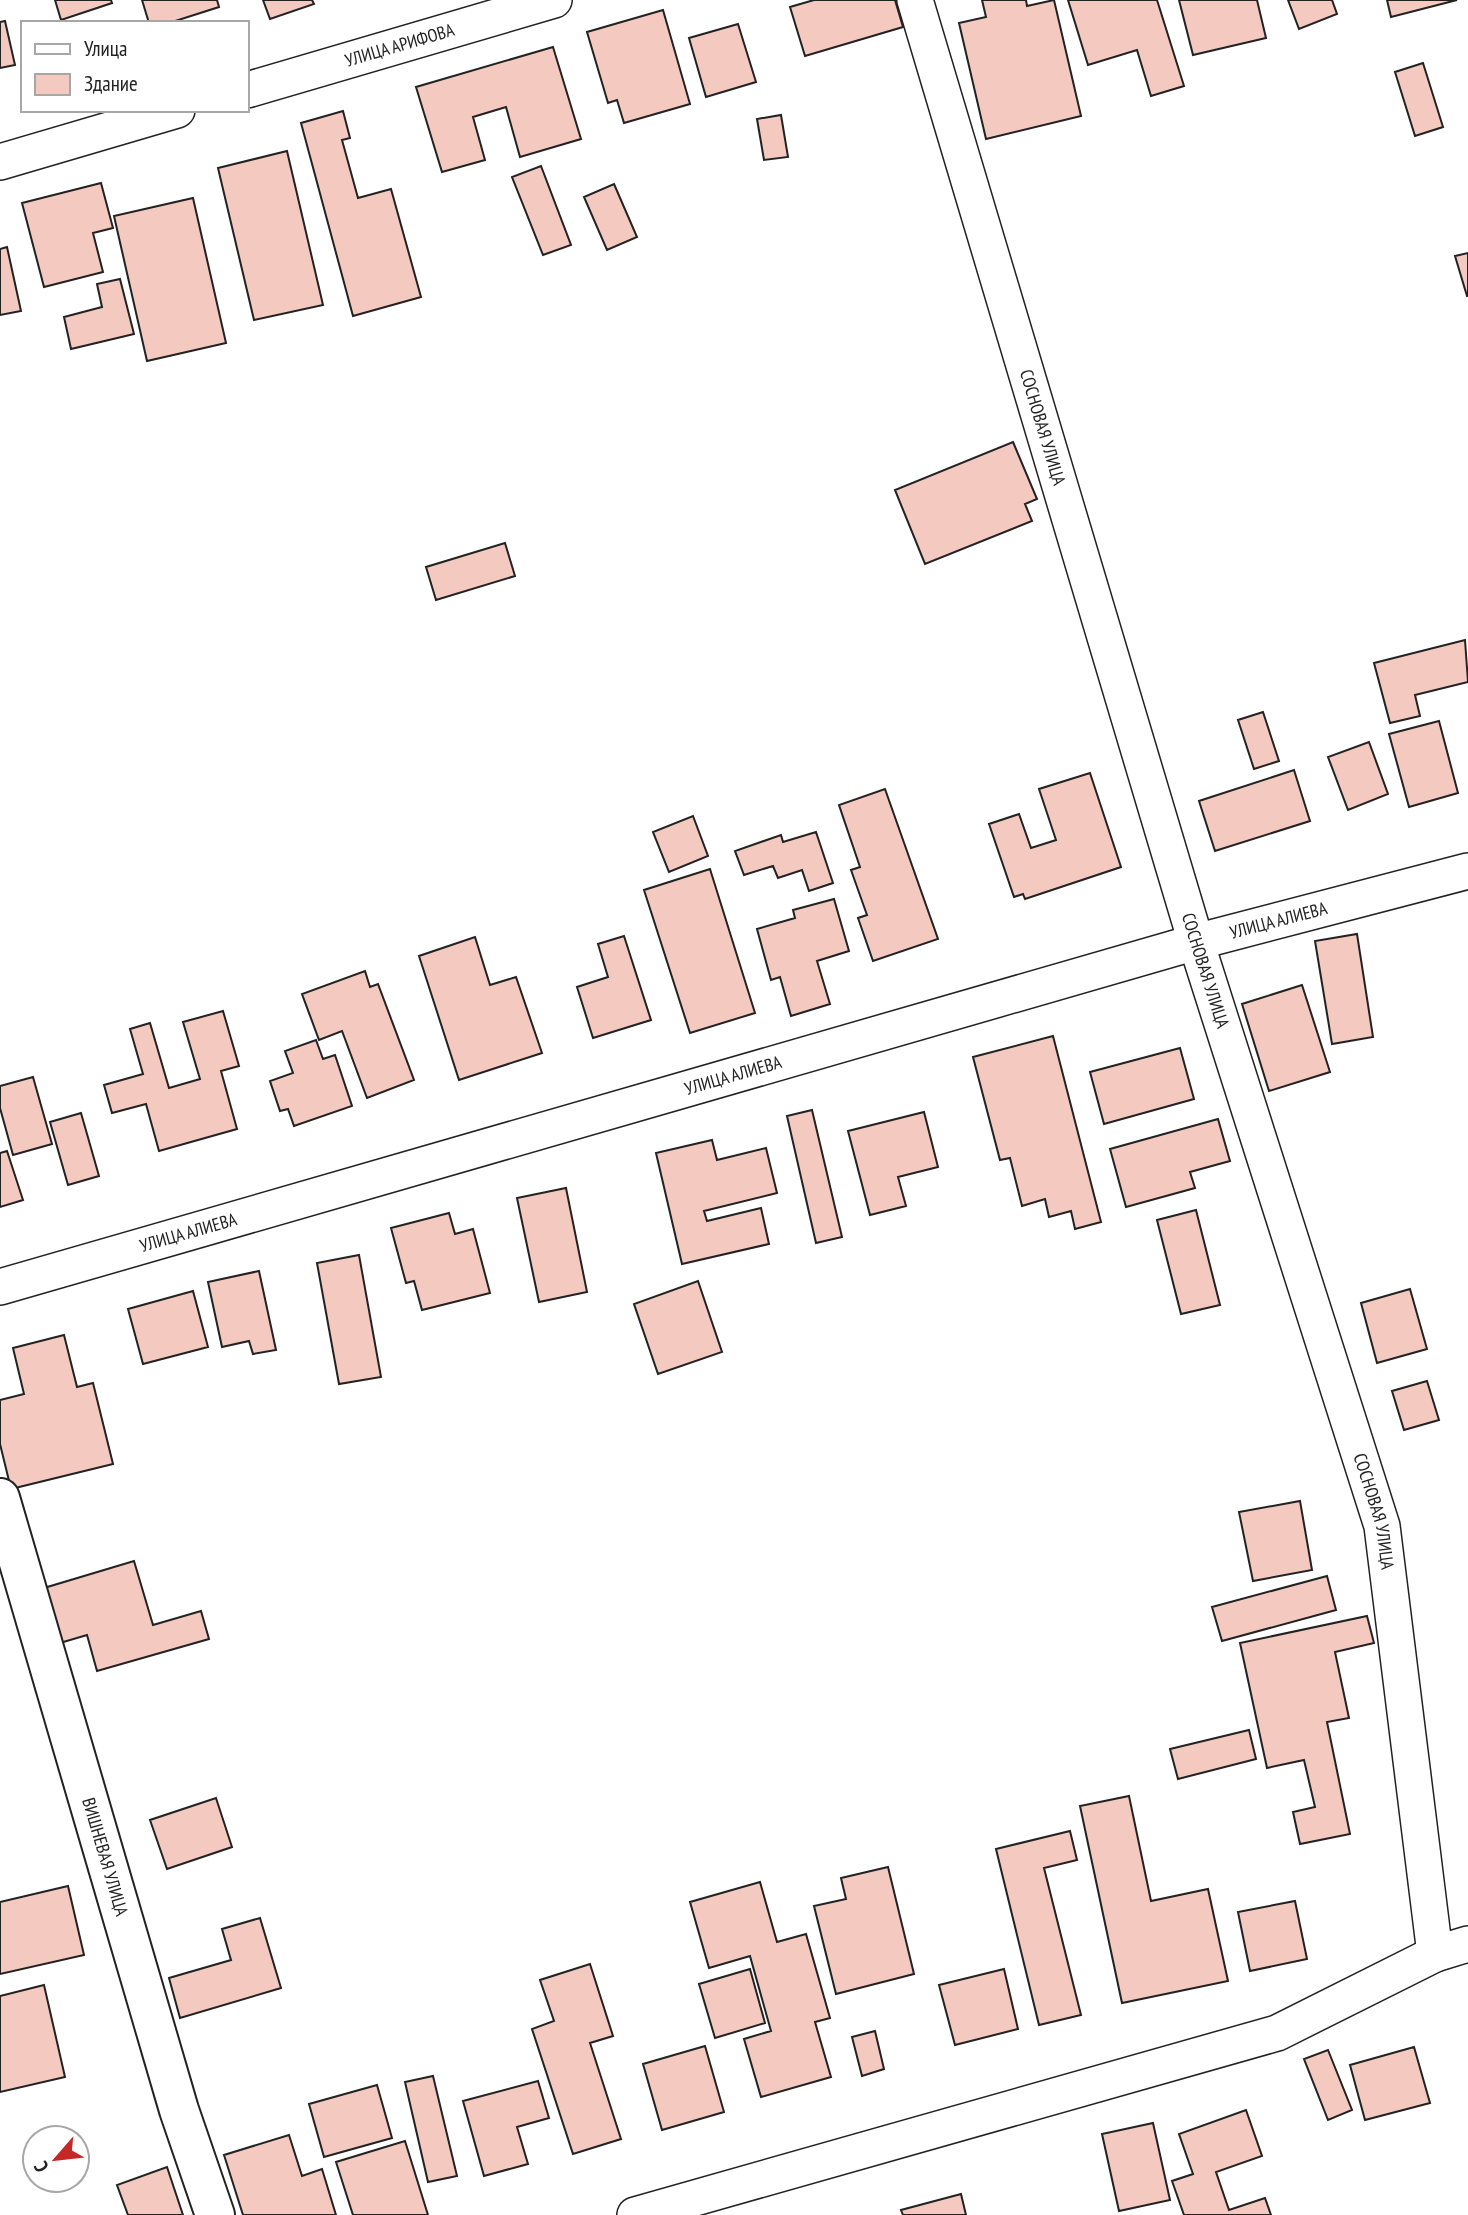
<svg xmlns="http://www.w3.org/2000/svg" width="1468" height="2215" font-family="'PT Sans Narrow',sans-serif">
  <rect width="100%" height="100%" fill="#fff"/>
  <!-- building -->
  <path fill="#f3c9c0" stroke="#222" stroke-width="2" d="M55 0H111L112 3 61 20Z
    M142 0H217L219 7 169 23H149Z
    M263 0H312L314 4 270 19Z
    M814 0H895L903 27 805 56 790 7Z
    M982 0H1026L1027 6 1054 0 1081 116 986 139 959 23 986 17Z
    M1068 0H1157L1184 86 1151 96 1137 50 1088 65Z
    M1179 0H1257L1266 38 1193 55Z
    M1288 0H1332L1337 14 1299 29Z
    M1387 0H1457L1391 17Z
    M663 10 690 104 624 123 617 100 608 103 587 32Z
    M5 21 15 65 0 68V22Z
    M738 24 756 82 706 97 689 38Z
    M553 47 581 139 520 157 506 107 473 117 485 160 442 172 416 87Z
    M1423 63 1443 127 1415 136 1395 72Z
    M343 111 350 138 342 140 358 198 391 189 421 297 353 316 301 123Z
    M781 115 788 157 764 160 757 119Z
    M287 151 323 305 254 320 218 168Z
    M541 166 571 245 543 255 512 177Z
    M101 183 113 228 93 233 103 272 44 287 22 203Z
    M614 184 637 237 607 250 584 197Z
    M193 198 226 343 147 361 114 216Z
    M7 247 21 311 0 315V249Z
    M1468 253V296H1467L1455 256Z
    M120 279 134 334 71 349 64 317 102 307 97 284Z
    M1013 442 1037 499 1025 504 1032 521 925 564 895 490Z
    M505 543 515 576 436 600 426 567Z
    M1465 640 1468 682 1415 695 1420 716 1390 723 1374 663Z
    M1263 712 1279 761 1254 769 1238 720Z
    M1439 721 1458 793 1409 807 1389 734Z
    M1369 742 1388 794 1348 810 1328 757Z
    M1294 770 1310 821 1215 851 1199 801Z
    M1090 773 1121 867 1025 899 1023 894 1014 897 989 824 1019 814 1031 848 1056 840 1039 789Z
    M885 789 938 939 873 961 858 918 867 915 851 870 860 867 839 805Z
    M693 816 708 856 669 872 653 832Z
    M816 832 833 883 809 891 802 870 778 878 773 866 744 875 735 851 781 835 783 842Z
    M710 869 755 1013 690 1033 644 890Z
    M834 899 849 951 817 961 830 1004 791 1016 780 977 771 980 757 929 795 918 793 910Z
    M1357 934 1373 1037 1332 1044 1315 941Z
    M624 936 651 1020 593 1038 577 987 608 977 598 944Z
    M475 937 490 985 516 977 542 1053 459 1080 419 956Z
    M365 971 370 987 378 984 414 1080 367 1098 342 1031 319 1040 302 994Z
    M1302 985 1330 1072 1269 1091 1242 1004Z
    M223 1011 239 1066 221 1071 237 1129 159 1151 146 1104 112 1113 104 1085 143 1074 130 1029 150 1023 169 1088 200 1079 183 1022Z
    M1053 1036 1101 1222 1075 1229 1071 1211 1049 1217 1045 1199 1022 1206 1010 1158 1000 1160 973 1057Z
    M316 1040 323 1059 335 1055 352 1106 294 1126 288 1109 280 1111 270 1081 293 1073 285 1051Z
    M1180 1048 1194 1099 1104 1124 1090 1072Z
    M33 1077 52 1144 13 1155 0 1108V1086Z
    M812 1110 842 1237 816 1243 787 1116Z
    M924 1112 938 1167 898 1177 906 1206 870 1215 848 1131Z
    M81 1113 99 1176 68 1185 50 1122Z
    M1218 1119 1230 1161 1190 1172 1195 1188 1126 1207 1110 1149Z
    M712 1140 717 1160 766 1148 777 1193 704 1211 707 1221 761 1208 769 1244 682 1264 656 1153Z
    M7 1151 23 1200 0 1207V1153Z
    M566 1188 587 1292 539 1302 517 1198Z
    M1196 1210 1220 1305 1181 1314 1157 1220Z
    M449 1213 455 1234 473 1229 490 1293 422 1310 414 1281 406 1283 391 1228Z
    M359 1255 381 1377 339 1384 317 1263Z
    M259 1271 276 1350 253 1354 249 1341 222 1347 208 1282Z
    M698 1281 722 1352 658 1374 634 1304Z
    M1410 1289 1427 1349 1377 1363 1361 1303Z
    M193 1291 208 1347 143 1364 128 1309Z
    M64 1335 77 1387 93 1383 113 1464 11 1489 0 1444V1400L24 1394 13 1348Z
    M1427 1381 1439 1420 1404 1430 1392 1391Z
    M1300 1501 1312 1570 1253 1581 1239 1512Z
    M134 1561 153 1625 201 1611 209 1639 97 1671 87 1635 60 1643 44 1588Z
    M1327 1576 1336 1610 1222 1641 1212 1607Z
    M1367 1616 1374 1643 1335 1652 1349 1718 1327 1722 1350 1834 1300 1844 1293 1812 1315 1807 1304 1760 1267 1768 1240 1643Z
    M1249 1730 1256 1759 1178 1779 1170 1749Z
    M1129 1796 1151 1901 1208 1889 1228 1981 1122 2003 1080 1806Z
    M216 1798 232 1847 167 1869 150 1820Z
    M1070 1831 1077 1860 1044 1868 1081 2015 1039 2025 996 1849Z
    M888 1867 914 1974 836 1994 814 1906 846 1899 841 1878Z
    M760 1882 777 1942 806 1934 830 2018 815 2022 831 2077 761 2097 744 2039 771 2031 750 1956 709 1968 690 1902Z
    M68 1886 84 1955 0 1974V1902Z
    M1295 1901 1307 1959 1250 1971 1238 1912Z
    M260 1918 281 1988 180 2018 169 1978 231 1960 222 1929Z
    M590 1964 613 2036 590 2043 621 2139 573 2154 532 2029 554 2021 540 1980Z
    M750 1969 765 2023 715 2038 699 1984Z
    M1004 1969 1018 2029 955 2045 939 1985Z
    M44 1985 65 2077 0 2092V1996Z
    M875 2031 884 2069 862 2076 852 2037Z
    M705 2046 724 2112 662 2130 643 2064Z
    M1414 2047 1430 2103 1365 2120 1350 2065Z
    M1328 2050 1352 2110 1328 2120 1304 2059Z
    M433 2076 457 2176 428 2182 405 2082Z
    M538 2081 549 2118 517 2127 528 2164 484 2176 463 2101Z
    M377 2085 392 2138 324 2157 309 2104Z
    M1246 2110 1262 2156 1216 2172 1229 2210 1265 2198 1271 2215H1184L1172 2181 1193 2174 1179 2134Z
    M1153 2123 1170 2200 1119 2211 1102 2134Z
    M289 2135 302 2176 322 2169 336 2215H243L224 2155Z
    M405 2141 428 2215H353L336 2162Z
    M167 2167 183 2215H128L117 2185Z
    M961 2194 966 2215H903L901 2210Z"/>
  <g fill="none" stroke-linecap="round" stroke-linejoin="round">
    <defs>
      <g id="minor">
        <path id="s1" d="M915 0 1196 942 1382 1526 1435 1954"/>
        <path id="s2" d="M247 90 554 0"/>
        <path d="M0 162 177 110"/>
        <path id="s3" d="M0 1287 1196 942 1468 871"/>
        <path d="M635 2215 1277 2033 1435 1954 1468 1944"/>
      </g>
      <g id="tertiary">
        <path id="s4" d="M0 1498 179 2110 215 2215"/>
      </g>
    </defs>
    <!-- minor casing -->
    <use href="#minor" stroke="#222" stroke-width="38"/>
    <!-- tertiary casing -->
    <use href="#tertiary" stroke="#222" stroke-width="42"/>
    <!-- minor -->
    <use href="#minor" stroke="#fff" stroke-width="35"/>
    <!-- tertiary -->
    <use href="#tertiary" stroke="#fff" stroke-width="38"/>
  </g>
  <g text-anchor="middle" stroke-width="5" stroke-linejoin="round" paint-order="stroke">
    <!-- street labels -->
    <g font-size="18" fill="#222" stroke="#fff">
      <text dy="6" stroke="none"><textPath href="#s2" startOffset="159">УЛИЦА АРИФОВА</textPath></text>
      <text dy="6" stroke="none"><textPath href="#s1" startOffset="446">СОСНОВАЯ УЛИЦА</textPath></text>
      <text dy="6" stroke="none"><textPath href="#s3" startOffset="1330">УЛИЦА АЛИЕВА</textPath></text>
      <text dy="6" stroke="none"><textPath href="#s1" startOffset="1013">СОСНОВАЯ УЛИЦА</textPath></text>
      <text dy="6" stroke="none"><textPath href="#s3" startOffset="763">УЛИЦА АЛИЕВА</textPath></text>
      <text dy="6" stroke="none"><textPath href="#s3" startOffset="196">УЛИЦА АЛИЕВА</textPath></text>
      <text dy="6" stroke="none"><textPath href="#s1" startOffset="1580">СОСНОВАЯ УЛИЦА</textPath></text>
      <text dy="6" stroke="none"><textPath href="#s4" startOffset="374">ВИШНЕВАЯ УЛИЦА</textPath></text>
    </g>
  </g>
  <!-- legend -->
  <rect x="21" y="21" width="228" height="91" fill="#ffffff" stroke="#a7a7a7" stroke-width="2"/>
  <rect x="35" y="44" width="35" height="10" fill="#ffffff" stroke="#a7a7a7" stroke-width="2"/>
  <text x="84" y="56" font-size="21" fill="#222222">Улица</text>
  <rect x="35" y="74" width="35" height="21" fill="#f3c9c0" stroke="#a7a7a7" stroke-width="2"/>
  <text x="84" y="91" font-size="21" fill="#222222">Здание</text>
  <!-- north arrow -->
  <g transform="translate(56 2159) rotate(242)"><circle r="33" fill="#ffffff" stroke="#a7a7a7" stroke-width="2"/>
  <path d="M0-5L12 26L0 18L-12 26Z" fill="#c62828"/>
  <text y="-10" font-size="19" font-weight="bold" text-anchor="middle" fill="#222222">С</text>
  </g>
</svg>
